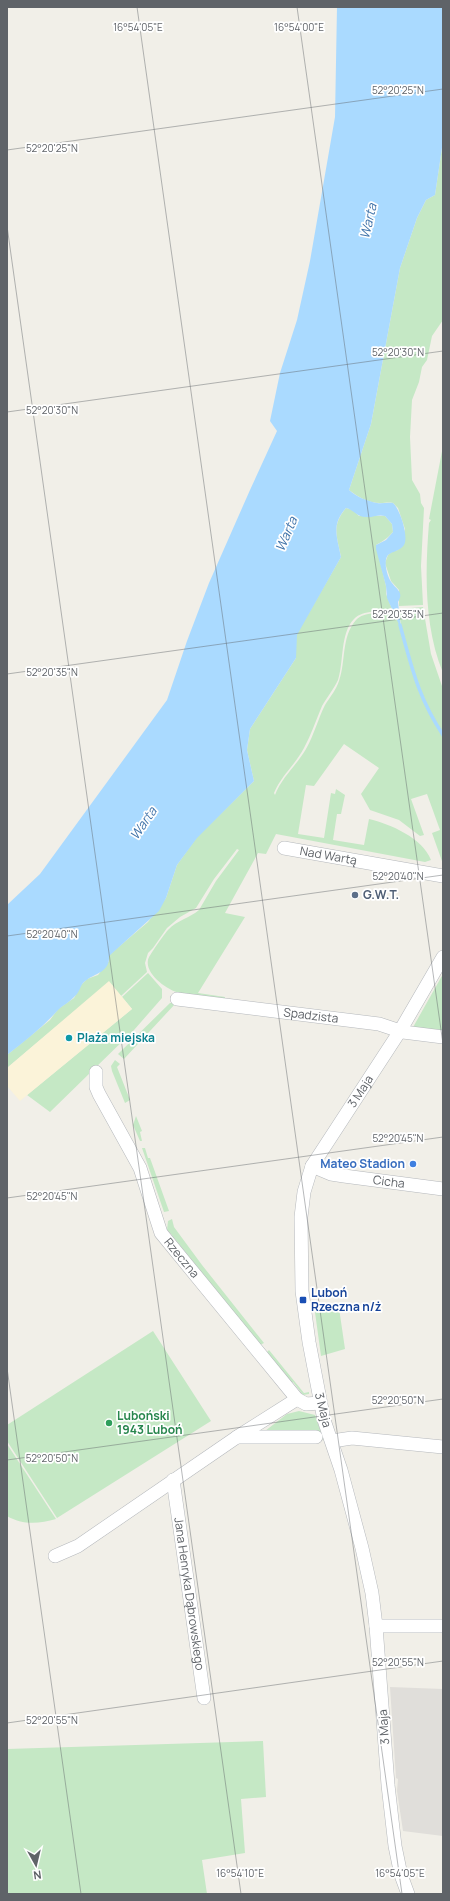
<svg xmlns="http://www.w3.org/2000/svg" width="450" height="1901" font-family="Manrope,sans-serif">
  <rect width="100%" height="100%" fill="#f1efe8"/>
  <!-- industrial -->
  <path fill="#e0deda" d="M390 1687 443 1689V1836L403 1831 397 1791 398 1779 396 1778Z"/>
  <!-- green -->
  <path fill="#c5e8c5" d="M443 141V320L432 336 427 360 422 367 419 382 412 400 410 437 412 480 420 494 421 503 424 508 421 566 423 605 399 606V590L391 581 385 563 388 555 393 551 398 550 405 529 398 508 393 503C389 502 385 503 380 503 369 503 358 497 349 490L371 424 400 268 417 218 426 200 435 195Z
    M443 446V673C424 626 425 573 429 523L431 520 429 519Z
    M346 508 353 510 359 516H385L392 524 393 532C388 538 383 541 376 545L386 586V594L392 609C380 613 364 609 354 619 340 633 344 662 338 680 334 689 327 697 322 706 316 720 311 735 304 748 295 765 281 776 274 793L275 795C282 777 296 766 306 749 314 735 318 719 325 705 330 697 336 690 339 681 346 662 341 637 356 620 364 611 382 614 393 610L401 627 399 609 423 607 431 654 443 689V864L432 833 440 830 427 794 411 799 424 835 420 836 399 820 370 810 361 794 379 768 344 744 314 786 306 785 298 834 324 838 331 793 335 794 336 789 345 795 341 814H337L333 840 364 845 369 819C390 824 423 838 431 860L425 862 276 834 266 854 258 853 225 913 245 917 198 993 225 997V999C210 997 194 996 180 993 167 990 145 974 148 960 148 957 165 933 168 930 177 920 190 918 199 910L216 881 239 850 237 849 214 879 196 908 180 917 167 928 153 948 148 953 145 963 147 972 121 996 109 982 7 1068V1055L50 1020 58 1009 74 998 81 985 87 979 98 975 109 961 108 956 148 922 166 898 177 865 197 837 254 781 247 750 250 729 296 658V635L341 557C337 536 331 526 346 508Z
    M148 973 162 989V998L134 1030 50 1112 27 1095 132 1009 122 997Z
    M443 974V1034L412 1029Z
    M170 1003H176L124 1059 118 1054Z
    M115 1060 120 1064 117 1067 130 1100 125 1103 112 1071 111 1066Z
    M136 1116 142 1131 140 1132 142 1141H140L133 1125Z
    M142 1148H145L148 1158H150L169 1211 164 1212Z
    M172 1219 174 1227 202 1265 264 1343 260 1345 171 1234 167 1230 168 1221Z
    M314 1305 339 1308 345 1349 321 1356Z
    M153 1331 211 1421 57 1518 7 1441V1425Z
    M269 1350 304 1393 309 1392V1394L303 1395 293 1382 291 1383 266 1353Z
    M299 1411 315 1415 324 1441 317 1432 265 1431 287 1414Z
    M7 1444 56 1519C39 1524 22 1525 7 1516Z
    M263 1741 266 1797 241 1799 245 1853 202 1860 207 1894H7V1749Z"/>
  <!-- sand -->
  <path fill="#fbf3d9" d="M109 981 132 1009 20 1101 7 1086V1068Z"/>
  <!-- water -->
  <path fill="#aadaff" d="M337 7H443V141L435 195 426 200 417 218 400 268 371 424 349 490C357 497 367 501 377 503 382 504 388 502 393 503 400 509 409 537 404 545 400 551 393 551 388 555 383 561 387 577 392 583 397 590 404 592 398 602L401 629 387 598 386 586 376 549V545L386 540 393 532 392 524 385 516C378 514 372 518 366 517 357 517 354 510 346 508 331 525 337 536 341 557L297 635 296 658 250 729 247 750 254 781 197 838 177 865 166 898 159 911 109 956C110 974 92 973 83 983 80 987 79 993 75 996 70 1002 63 1005 58 1010 43 1027 25 1041 7 1055V905L40 874 167 700 187 641 209 583 250 490 277 431 270 421 280 373 297 320 310 261 335 117Z"/>
  <g fill="none" stroke-linecap="round" stroke-linejoin="round">
    <!-- stream -->
    <path stroke="#aadaff" stroke-width="3.5" d="M400 625C412 668 418 697 443 735"/>
    <defs>
      <g id="minor">
        <path id="s1" d="M284 848 443 876"/>
        <path id="s2" d="M177 999 379 1024 403 1032 443 1037"/>
        <path id="s3" d="M96 1072V1087L99 1094 140 1168 161 1233 297 1399 306 1404 320 1403"/>
        <path id="s4" d="M312 1166 331 1174 344 1176 443 1189"/>
        <path d="M237 1437H316"/>
        <path d="M332 1441 352 1438 443 1447"/>
        <path id="s5" d="M173 1480 204 1698"/>
        <path d="M55 1556 78 1546 237 1437 297 1399"/>
        <path d="M376 1626H443"/>
        <path id="s6" d="M408 1894 401 1875 395 1846 388 1785 376 1626 372 1593 362 1548 341 1470 324 1420 309 1342 302 1291 301 1217 304 1192 312 1166 400 1031 443 957"/>
      </g>
    </defs>
    <!-- minor casing -->
    <use href="#minor" stroke="#b5b8bc" stroke-width="14"/>
    <!-- minor -->
    <use href="#minor" stroke="#fff" stroke-width="13"/>
  </g>
  <!-- ticks -->
  <path fill="none" stroke="#5f6368" stroke-width="1" stroke-opacity="0.45" d="M137 7 402 1894M297 7 443 1044M7 150 443 89M7 226 241 1894M7 412 443 351M7 674 443 613M7 936 443 875M7 1198 443 1137M7 1368 81 1894M7 1460 443 1399M7 1723 443 1661"/>
  <!-- markers -->
  <circle fill="#5c6f8a" stroke="#fff" stroke-width="1.5" cx="355" cy="895" r="4"/>
  <circle fill="#0f9aa8" stroke="#fff" stroke-width="1.5" cx="69" cy="1038" r="4"/>
  <circle fill="#3f7fe0" stroke="#fff" stroke-width="1.5" cx="413" cy="1164" r="4"/>
  <rect fill="#1a4fb4" stroke="#fff" stroke-width="1.5" x="299" y="1296" width="8" height="8" rx="2"/>
  <circle fill="#2e9e5b" stroke="#fff" stroke-width="1.5" cx="109" cy="1423" r="4"/>
  <g text-anchor="middle" stroke-width="3.5" stroke-linejoin="round" paint-order="stroke">
    <!-- street labels -->
    <g font-size="12" fill="#5f6368" stroke="#fff">
      <text dy="4" stroke="none"><textPath href="#s1" startOffset="45">Nad Wartą</textPath></text>
      <text dy="4" stroke="none"><textPath href="#s2" startOffset="135">Spadzista</textPath></text>
      <text dy="4" stroke="none"><textPath href="#s6" startOffset="830">3 Maja</textPath></text>
      <text dy="4" stroke="none"><textPath href="#s4" startOffset="79">Cicha</textPath></text>
      <text dy="4" stroke="none"><textPath href="#s3" startOffset="208">Rzeczna</textPath></text>
      <text transform="translate(323 1410) rotate(76)" y="4">3 Maja</text>
      <text dy="4" stroke="none"><textPath href="#s5" startOffset="115">Jana Henryka Dąbrowskiego</textPath></text>
      <text transform="translate(384 1727) rotate(-94)" y="4">3 Maja</text>
    </g>
    <!-- service labels -->
    <g font-size="12" font-weight="bold" fill="#4e5e75" stroke="#fff" text-anchor="start">
      <text x="363" y="899">G.W.T.</text>
    </g>
    <!-- culture labels -->
    <g font-size="12" font-weight="bold" fill="#0d838f" stroke="#fff" text-anchor="start">
      <text x="77" y="1042">Plaża miejska</text>
    </g>
    <!-- shop labels -->
    <g font-size="12" font-weight="bold" fill="#366cbe" stroke="#fff" text-anchor="end">
      <text x="405" y="1168">Mateo Stadion</text>
    </g>
    <!-- transit labels -->
    <g font-size="12" font-weight="bold" fill="#164399" stroke="#fff" text-anchor="start">
      <text x="311" y="1297">Luboń<tspan x="311" dy="14">Rzeczna n/ż</tspan></text>
    </g>
    <!-- leisure labels -->
    <g font-size="12" font-weight="bold" fill="#27864d" stroke="#fff" text-anchor="start">
      <text x="117" y="1420">Luboński<tspan x="117" dy="14">1943 Luboń</tspan></text>
    </g>
    <!-- water labels -->
    <g font-size="13" font-style="italic" fill="#4174aa" stroke="#fff">
      <text transform="translate(368 221) rotate(-77)" y="5">Warta</text>
      <text transform="translate(286 534) rotate(-67)" y="5">Warta</text>
      <text transform="translate(143 823) rotate(-56)" y="5">Warta</text>
    </g>
  </g>
  <g font-size="10" text-anchor="middle" fill="#5f6368" stroke="#fff" stroke-width="3.5" stroke-linejoin="round" paint-order="stroke">
    <text x="138" y="31">16°54'05"E</text>
    <text x="299" y="31">16°54'00"E</text>
    <text x="398" y="94">52°20'25"N</text>
    <text x="52" y="152">52°20'25"N</text>
    <text x="398" y="356">52°20'30"N</text>
    <text x="52" y="414">52°20'30"N</text>
    <text x="398" y="618">52°20'35"N</text>
    <text x="52" y="676">52°20'35"N</text>
    <text x="398" y="880">52°20'40"N</text>
    <text x="52" y="938">52°20'40"N</text>
    <text x="398" y="1142">52°20'45"N</text>
    <text x="52" y="1200">52°20'45"N</text>
    <text x="398" y="1404">52°20'50"N</text>
    <text x="52" y="1462">52°20'50"N</text>
    <text x="398" y="1666">52°20'55"N</text>
    <text x="52" y="1724">52°20'55"N</text>
    <text x="240" y="1877">16°54'10"E</text>
    <text x="400" y="1877">16°54'05"E</text>
  </g>
  <!-- border -->
  <rect width="450" height="1901" fill="none" stroke="#5f6368" stroke-width="16"/>
  <!-- north arrow -->
  <g transform="translate(36 1865) rotate(172)" stroke="#ffffff" stroke-width="3" paint-order="stroke">
  <path d="M0-3L7 15L0 10L-7 15Z" fill="#5f6368"/>
  <text y="-6" font-size="11" font-weight="bold" text-anchor="middle" fill="#5f6368">N</text>
  </g>
</svg>
